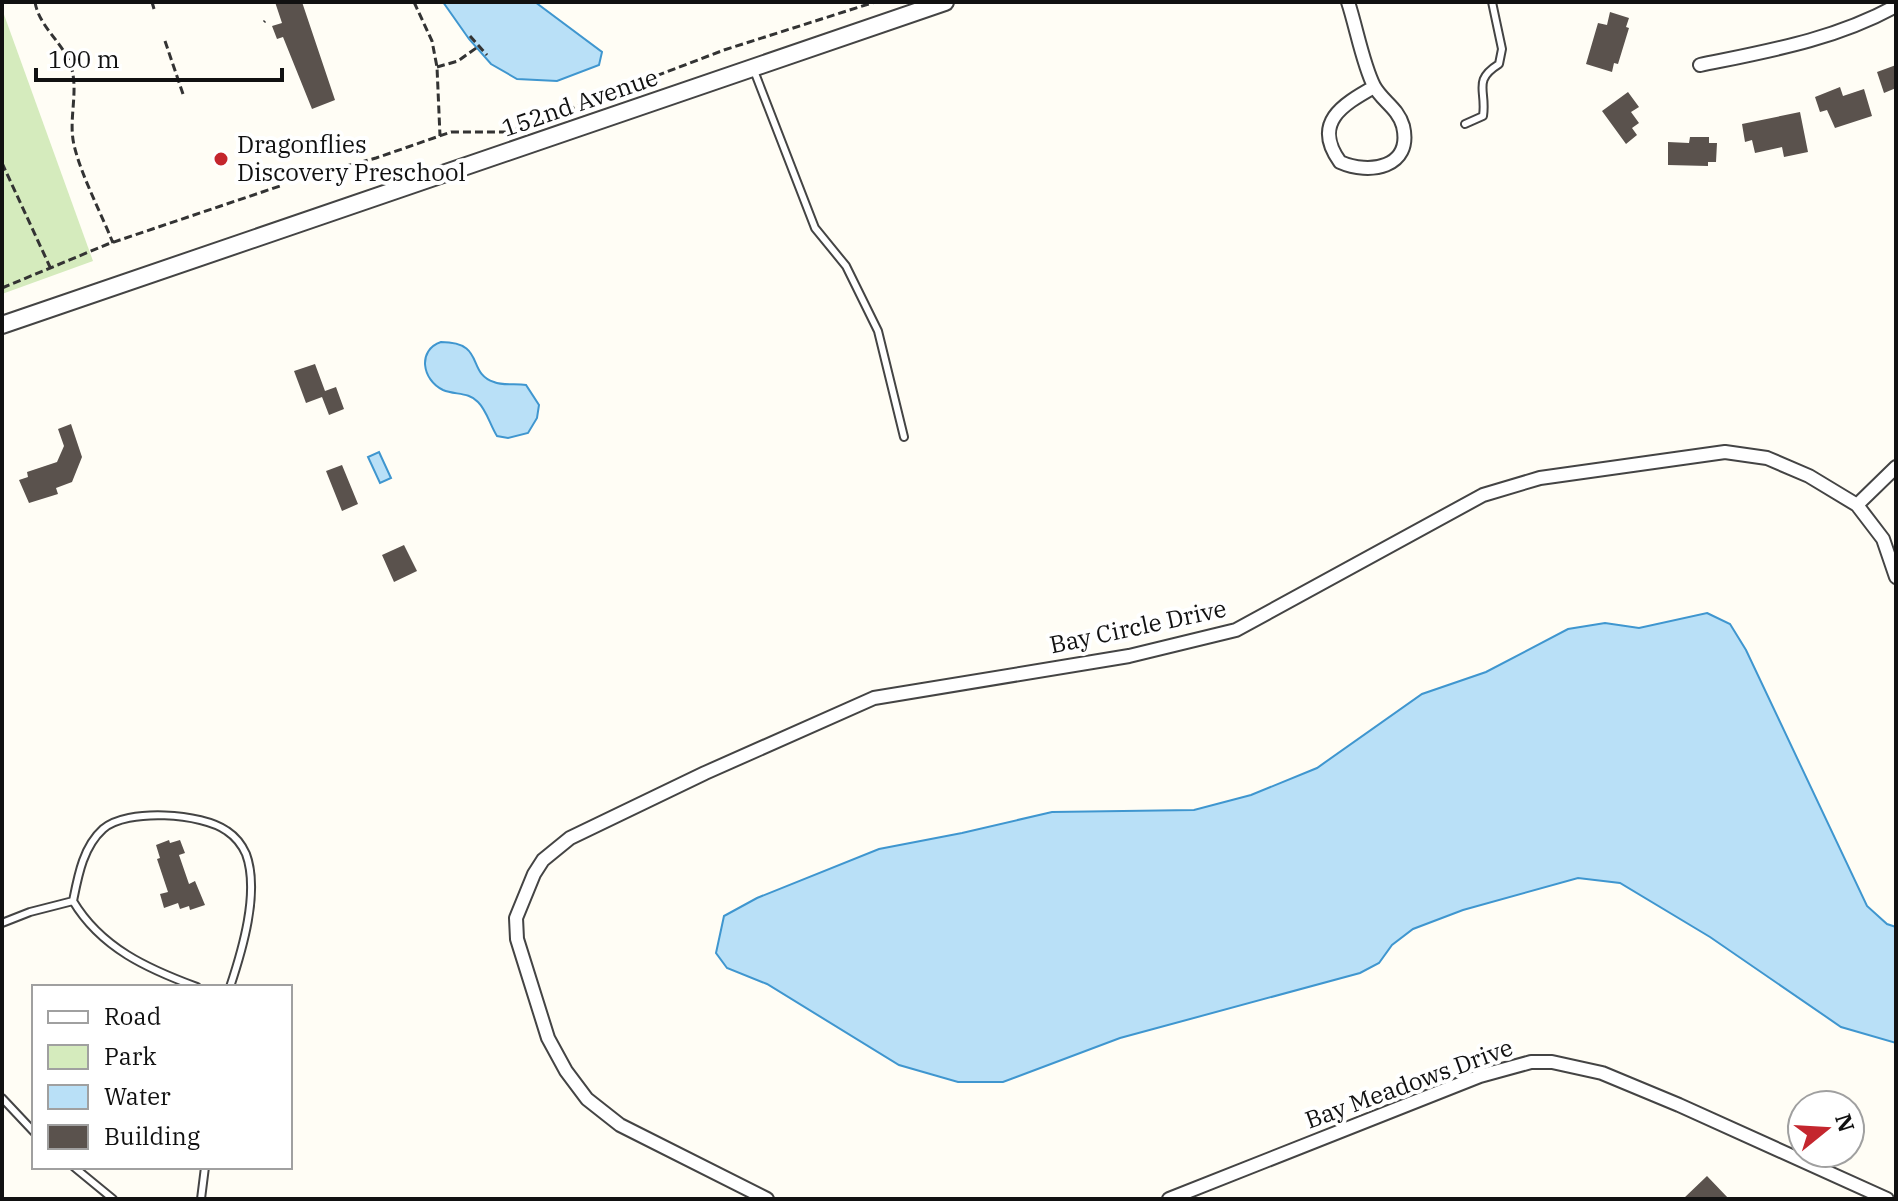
<svg xmlns="http://www.w3.org/2000/svg" width="1898" height="1201" font-family="'IBM Plex Serif',serif">
  <rect width="100%" height="100%" fill="#fffdf5"/>
  <!-- green -->
  <path fill="#d5ebbd" d="M2 9 93 261 2 294Z"/>
  <!-- water -->
  <path fill="#b9e0f7" stroke="#3f96cf" stroke-width="2" d="M443 2H535L602 52 599 65 557 81 517 79 491 64 469 39Z
    M441 342C486 342 466 373 494 382 503 386 516 383 526 385L539 405 537 418 528 433 508 438 497 436C490 425 487 411 478 402 469 392 455 395 443 390 422 380 417 350 441 342Z
    M379 452 391 478 380 483 368 457Z
    M1707 613 1730 624 1746 650 1867 906 1887 924 1896 927V1043L1841 1027 1710 937 1620 883 1578 878 1463 910 1413 929 1392 945 1379 963 1360 973 1120 1038 1003 1082H958L899 1065 767 984 727 968 716 953 724 916 757 898 879 849 962 833 1052 812 1194 810 1251 795 1317 768 1422 694 1486 672 1568 629 1605 623 1639 628Z"/>
  <!-- building -->
  <path fill="#5a524d" d="M275 2H302L335 100 312 109 283 37 277 39 272 26 282 23Z
    M1610 12 1629 18 1626 27 1629 28 1618 64 1614 63 1612 72 1586 64 1598 23 1607 25Z
    M1896 65V88L1884 93 1877 72Z
    M1840 87 1843 96 1864 89 1872 116 1835 128 1827 110 1820 112 1815 97Z
    M1628 92 1639 107 1631 112 1639 123 1632 128 1637 135 1626 144 1602 111Z
    M1800 112 1808 152 1784 157 1782 147 1755 153 1752 140 1745 142 1742 124Z
    M1690 137H1709V143H1717L1716 162H1708V166L1668 165V142L1689 143Z
    M315 364 325 391 336 387 344 409 329 415 322 397 306 403 294 371Z
    M71 424 82 457 72 482 56 488 58 494 29 503 19 480 28 477 27 472 57 462 64 446 58 429Z
    M342 465 358 504 342 511 326 471Z
    M404 545 417 571 394 582 382 555Z
    M169 840 170 843 180 840 185 853 179 855 189 884 195 881 205 905 190 910 189 906 180 909 178 903 164 908 160 894 168 892 157 859 160 858 156 845Z
    M1707 1176 1729 1199H1683Z"/>
  <g fill="none" stroke-linecap="round" stroke-linejoin="round">
    <defs>
      <path id="service" d="M753 68 815 228 846 266 878 331 904 437
        M1465 124 1483 116C1487 90 1472 81 1499 64L1502 49 1492 2
        M73 901C101 948 148 969 197 987
        M2 923 30 912 73 901C78 876 83 847 103 829 127 808 202 813 227 831 236 837 242 845 246 854 260 892 242 951 230 987
        M2 1098 34 1132
        M74 1167 113 1199
        M201 1199 205 1167"/>
      <path id="minor" d="M1348 2C1356 26 1363 65 1374 86 1382 101 1398 108 1403 126 1413 168 1369 175 1340 162 1312 123 1342 105 1374 87
        M1700 65C1768 51 1834 40 1896 6
        M1857 505 1896 467
        M767 1199 620 1125 587 1099 566 1071 548 1038 517 939 516 918 534 874 543 860 570 838 705 773 874 698 1129 656 1236 630 1483 495 1540 478 1725 452 1767 458 1809 476 1857 505 1883 539 1896 577
        M1169 1199 1480 1076 1531 1062H1552L1602 1073 1679 1105 1887 1199"/>
      <path id="tertiary" d="M2 325 945 2"/>
    </defs>
    <!-- service casing -->
    <use href="#service" stroke="#444" stroke-width="10"/>
    <!-- minor casing -->
    <use href="#minor" stroke="#444" stroke-width="16"/>
    <!-- tertiary casing -->
    <use href="#tertiary" stroke="#444" stroke-width="20"/>
    <!-- path -->
    <path stroke="#333" stroke-width="3" stroke-dasharray="8 4" stroke-linecap="butt" d="M35 2C39 27 63 42 71 66 79 92 68 119 74 145 81 175 101 213 113 243
      M152 2 154 9
      M414 2 432 41 437 67 440 136
      M264 22 265 21
      M470 36 487 55
      M165 41 184 97
      M437 67 458 61 479 46
      M2 163 50 267
      M302 178 376 158 451 132H509L724 50 875 2
      M2 288 108 244 280 186"/>
    <!-- service -->
    <use href="#service" stroke="#fff" stroke-width="6"/>
    <!-- minor -->
    <use href="#minor" stroke="#fff" stroke-width="12"/>
    <!-- tertiary -->
    <use href="#tertiary" stroke="#fff" stroke-width="16"/>
  </g>
  <!-- markers -->
  <circle fill="#c4262e" stroke="#fff" stroke-width="3" cx="221" cy="159" r="8"/>
  <g text-anchor="middle" stroke-width="8" stroke-linejoin="round" paint-order="stroke">
    <!-- street labels -->
    <g font-size="24" fill="#111" stroke="#fff">
      <text transform="translate(580 103) rotate(-19)" y="8">152nd Avenue</text>
      <text transform="translate(1138 627) rotate(-12)" y="8">Bay Circle Drive</text>
      <text transform="translate(1409 1084) rotate(-20)" y="8">Bay Meadows Drive</text>
    </g>
    <!-- poi labels -->
    <g font-size="24" fill="#111" stroke="#fff" text-anchor="start">
      <text x="237" y="153">Dragonflies<tspan x="237" dy="28">Discovery Preschool</tspan></text>
    </g>
  </g>
  <!-- border -->
  <rect width="1898" height="1201" fill="none" stroke="#111111" stroke-width="8"/>
  <!-- legend -->
  <rect x="32" y="985" width="260" height="184" fill="#ffffff" stroke="#a0a0a0" stroke-width="2"/>
  <rect x="48" y="1011" width="40" height="12" fill="#ffffff" stroke="#a0a0a0" stroke-width="2"/>
  <text x="104" y="1025" font-size="24" fill="#111111">Road</text>
  <rect x="48" y="1045" width="40" height="24" fill="#d5ebbd" stroke="#a0a0a0" stroke-width="2"/>
  <text x="104" y="1065" font-size="24" fill="#111111">Park</text>
  <rect x="48" y="1085" width="40" height="24" fill="#b9e0f7" stroke="#a0a0a0" stroke-width="2"/>
  <text x="104" y="1105" font-size="24" fill="#111111">Water</text>
  <rect x="48" y="1125" width="40" height="24" fill="#5a524d" stroke="#a0a0a0" stroke-width="2"/>
  <text x="104" y="1145" font-size="24" fill="#111111">Building</text>
  <!-- north arrow -->
  <g transform="translate(1826 1129) rotate(72)"><circle r="38" fill="#ffffff" stroke="#a0a0a0" stroke-width="2"/>
  <path d="M0-6L14 30L0 20L-14 30Z" fill="#c4262e"/>
  <text y="-12" font-size="22" font-weight="bold" text-anchor="middle" fill="#111111">N</text>
  </g>
  <!-- scale -->
  <path d="M36 68v12h246v-12" fill="none" stroke="#111111" stroke-width="4"/>
  <text x="48" y="68" font-size="24" fill="#111111" stroke="#ffffff" stroke-width="6" paint-order="stroke">100 m</text>
</svg>
